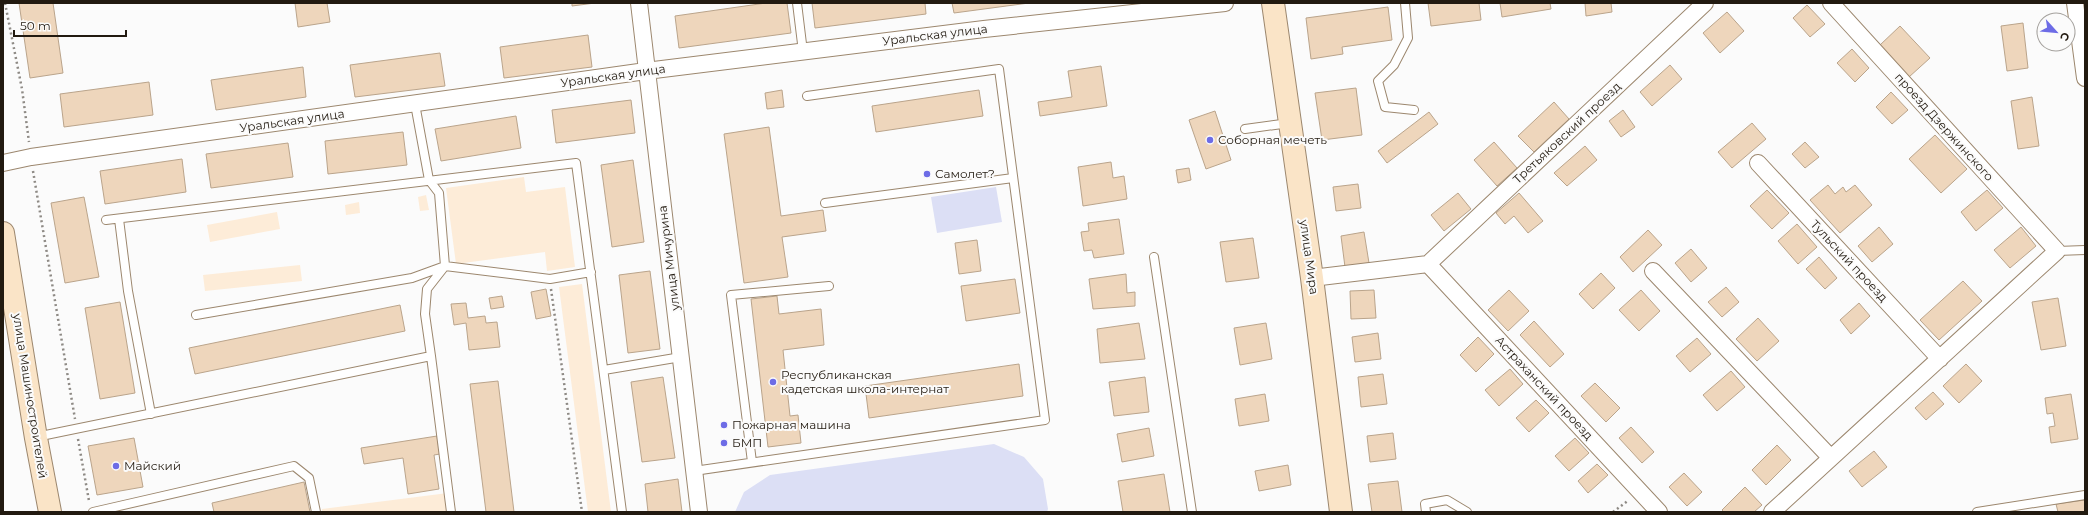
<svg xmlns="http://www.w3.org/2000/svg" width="2088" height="515" font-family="Montserrat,sans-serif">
  <rect width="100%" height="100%" fill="#fbfbfb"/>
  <!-- built -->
  <path fill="#fdecd8" d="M524 177 526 192 565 187 575 267 547 271 545 252 456 264 446 188Z
    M426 195 429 210 420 211 418 197Z
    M359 202 360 213 346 215 345 205Z
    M277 212 280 229 210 242 207 225Z
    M300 265 302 281 205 291 203 275Z
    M582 284 611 512H588L559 287Z
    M448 493 451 512H322V509Z"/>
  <!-- green -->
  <path fill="#dcdff5" d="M996 187 1002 222 937 233 931 197Z
    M994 444 1024 457 1043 479 1048 509 1047 512H735L744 492 770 475Z"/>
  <!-- building -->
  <path fill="#eed6bc" stroke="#baa48b" d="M19 3H53L63 73 30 78Z
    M295 3H327L330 22 298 27Z
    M572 3H595L572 6Z
    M766 3H787L791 33 679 48 675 16Z
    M812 3H925L926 14 815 28Z
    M952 3H1029L954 13Z
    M1428 3H1479L1481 20 1431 26Z
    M1500 3H1550L1551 9 1502 17Z
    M1585 3H1611L1612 12 1586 16Z
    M1807 5 1825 24 1810 37 1793 18Z
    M1388 7 1392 40 1342 47 1343 54 1311 59 1306 18Z
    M1727 12 1744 31 1720 53 1703 33Z
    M2023 23 2028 68 2007 71 2001 26Z
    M1900 26 1930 58 1909 77 1880 45Z
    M588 35 592 67 504 78 500 47Z
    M1852 49 1869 68 1855 82 1837 63Z
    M440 53 445 86 355 97 350 65Z
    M1670 65 1682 79 1652 106 1640 92Z
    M1101 66 1107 106 1040 116 1038 102 1072 97 1068 71Z
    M303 67 306 97 216 110 211 80Z
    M149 82 153 115 64 127 60 94Z
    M1356 88 1362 135 1322 140 1315 93Z
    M782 90 784 107 767 109 765 93Z
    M979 90 983 116 876 132 872 106Z
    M1891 92 1908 110 1892 124 1876 107Z
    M2032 97 2039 146 2018 149 2011 101Z
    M631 100 635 133 556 143 552 110Z
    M1554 102 1569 119 1534 152 1518 136Z
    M1623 110 1635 127 1621 137 1609 121Z
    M1215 111 1231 160 1206 169 1189 120Z
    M1429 112 1438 124 1387 163 1378 151Z
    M516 116 521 148 441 161 435 129Z
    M1752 123 1766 139 1732 168 1718 152Z
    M769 127 781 216 823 210 826 231 782 237 788 277 744 283 724 134Z
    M403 132 407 165 328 174 325 141Z
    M1935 135 1967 169 1941 193 1909 159Z
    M1494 142 1517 168 1497 186 1474 160Z
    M1805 142 1819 157 1805 168 1792 154Z
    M288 143 293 177 211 188 206 154Z
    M1585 146 1597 160 1567 186 1554 173Z
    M182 159 186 192 105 204 100 171Z
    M633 160 644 242 612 247 601 165Z
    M1111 162 1113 178 1124 176 1127 199 1083 206 1078 167Z
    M1189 168 1191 180 1178 183 1176 170Z
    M1358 184 1361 208 1336 211 1333 187Z
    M1828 185 1835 194 1843 187 1846 192 1855 185 1872 205 1840 233 1810 200Z
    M1767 190 1789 213 1772 229 1750 206Z
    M1987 190 2003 208 1976 231 1961 212Z
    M1458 193 1471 209 1444 231 1431 215Z
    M1519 193 1543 221 1528 233 1514 216 1505 224 1496 213Z
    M84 197 99 277 65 283 51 203Z
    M1119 219 1124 254 1094 258 1092 250 1084 251 1081 232 1089 231 1088 223Z
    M1797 224 1817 247 1798 264 1778 241Z
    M1879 227 1893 244 1872 262 1858 246Z
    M2021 227 2036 246 2010 268 1994 250Z
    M1648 230 1662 245 1633 272 1620 257Z
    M1364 232 1369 263 1345 267 1341 236Z
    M1253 238 1259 278 1226 282 1220 242Z
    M977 240 981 271 959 274 955 243Z
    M1691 249 1707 268 1691 282 1675 263Z
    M1819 257 1837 278 1825 289 1806 269Z
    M650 271 660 349 628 353 619 275Z
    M1601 273 1615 288 1593 309 1579 294Z
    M1126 274 1127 293 1135 292V306L1093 309 1089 279Z
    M1015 279 1020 313 966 321 961 286Z
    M1963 281 1982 301 1939 340 1920 320Z
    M1726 287 1739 302 1722 317 1708 302Z
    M546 289 551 316 536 319 531 292Z
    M1374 290 1376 318 1351 319 1350 291Z
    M1509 290 1529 311 1508 331 1488 310Z
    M1641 290 1660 311 1639 331 1619 310Z
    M502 296 504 307 491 309 489 298Z
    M777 296 779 314 821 309 824 345 783 350 790 416 798 415 801 443 768 447 751 299Z
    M2058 298 2066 346 2041 350 2032 302Z
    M120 302 135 393 100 399 85 308Z
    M466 303 468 318 485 316 486 323 497 322 500 347 469 350 466 323 454 325 451 304Z
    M1859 303 1870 316 1851 334 1840 320Z
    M400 305 405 331 195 374 189 348Z
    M1758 318 1779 341 1757 361 1736 339Z
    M1534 321 1564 354 1550 367 1520 335Z
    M1139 323 1145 359 1100 363 1097 329Z
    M1266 323 1272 359 1240 365 1234 328Z
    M1378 333 1381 359 1355 362 1352 337Z
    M1478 337 1494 354 1476 372 1460 355Z
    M1697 338 1711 354 1690 372 1676 356Z
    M1019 364 1023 396 869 418 865 386Z
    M1966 364 1982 381 1959 403 1943 386Z
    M1510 369 1523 384 1499 406 1485 390Z
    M1731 371 1745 387 1717 411 1703 395Z
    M1383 374 1387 404 1361 407 1358 377Z
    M663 377 675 458 642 462 631 382Z
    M1145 377 1149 412 1114 416 1109 382Z
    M498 381 514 512H486L470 384Z
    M1595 383 1620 408 1606 422 1581 396Z
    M1933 392 1944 404 1926 420 1915 408Z
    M1265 394 1269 421 1239 426 1235 399Z
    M2071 394 2078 439 2051 443 2049 427 2055 426 2053 413 2047 414 2045 398Z
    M1536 400 1549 413 1529 432 1516 418Z
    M1631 427 1654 452 1642 463 1619 438Z
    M1149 428 1154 456 1122 462 1117 434Z
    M1393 433 1396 459 1370 462 1367 436Z
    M437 436 440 454 434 455 439 489 408 494 403 458 364 464 361 448Z
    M134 438 143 487 97 495 88 446Z
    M1575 438 1589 453 1569 471 1555 456Z
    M1777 445 1791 460 1766 485 1752 470Z
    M1874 451 1887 467 1862 487 1849 471Z
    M1597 464 1608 475 1588 493 1578 481Z
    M1288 465 1291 485 1259 491 1255 471Z
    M1684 473 1702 492 1687 506 1669 487Z
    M1164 474 1170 512H1123L1118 481Z
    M678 479 682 512H648L645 484Z
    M1398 481 1402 512H1372L1368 484Z
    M304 482 310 512H214L212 503Z
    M1745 487 1762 505 1754 512H1724L1722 510Z
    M2085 500V512H2058L2056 504Z"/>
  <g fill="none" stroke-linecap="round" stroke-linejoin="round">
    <defs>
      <path id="lane" d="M797 3 803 52
        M1405 3 1408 38 1394 65 1378 81 1385 107 1414 110
        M415 104 429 180 439 193 445 266 427 289 425 314 431 356
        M1245 129 1289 123
        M825 203 1013 178
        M119 219 128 291 151 414
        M106 220 576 163 622 512
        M2057 251 2085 250
        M1154 257 1192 512
        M196 315 412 278 445 266 550 279 591 272
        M604 370 681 357
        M36 437 431 356 451 512
        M752 462 731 295 829 286
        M694 471 1045 420 999 69 807 96
        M93 512 294 466 309 478 316 512
        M1426 512 1425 504 1447 500 1467 512
        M1977 512 2085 495"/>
      <path id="street" d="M639 3 699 512
        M2075 3 2085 78
        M3 163 31 157 646 71 984 29 1225 3
        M1758 163 1940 359
        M1428 264 1705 3
        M1428 264 1659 512
        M1653 271 1831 458
        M1312 278 1428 264
        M1772 512 2057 251 1831 3"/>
      <path id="secondary" d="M1273 3 1312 278 1341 512
        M3 233 36 438 50 512"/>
    </defs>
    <!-- lane casing -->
    <use href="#lane" stroke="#9c876e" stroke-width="10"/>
    <!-- street casing -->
    <use href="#street" stroke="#9c876e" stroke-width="18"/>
    <!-- secondary casing -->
    <use href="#secondary" stroke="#9c876e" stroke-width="24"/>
    <!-- path -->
    <path stroke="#8e8a85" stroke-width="2.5" stroke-dasharray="2 3" stroke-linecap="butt" d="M5 3 22 89 29 142
      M33 171 75 419
      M551 289 582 512
      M78 439 89 501
      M1613 512 1629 500"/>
    <!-- lane -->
    <use href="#lane" stroke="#fff" stroke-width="8"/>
    <!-- street -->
    <use href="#street" stroke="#fff" stroke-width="16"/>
    <!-- secondary -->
    <use href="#secondary" stroke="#fae4c7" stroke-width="22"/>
  </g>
  <!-- markers -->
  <g fill="#6d6ce6" stroke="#fbfbfb" stroke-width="1.5">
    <circle cx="1210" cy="140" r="4"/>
    <circle cx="927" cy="174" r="4"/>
    <circle cx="773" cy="382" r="4"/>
    <circle cx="724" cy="425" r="4"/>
    <circle cx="724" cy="443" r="4"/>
    <circle cx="116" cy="466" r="4"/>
  </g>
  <g text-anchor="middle" stroke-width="4" stroke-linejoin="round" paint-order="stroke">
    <!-- street labels -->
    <g font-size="12" fill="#221a10" stroke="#fbfbfb">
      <text transform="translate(935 35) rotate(-7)" y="4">Уральская улица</text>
      <text transform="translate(613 76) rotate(-8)" y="4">Уральская улица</text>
      <text transform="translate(292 121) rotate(-8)" y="4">Уральская улица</text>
      <text transform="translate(1944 127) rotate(48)" y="4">проезд Дзержинского</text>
      <text transform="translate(1567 133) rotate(-43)" y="4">Третьяковский проезд</text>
      <text transform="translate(1309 257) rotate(82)" y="4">улица Мира</text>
      <text transform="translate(669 258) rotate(-97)" y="4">улица Мичурина</text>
      <text transform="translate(1849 261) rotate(47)" y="4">Тульский проезд</text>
      <text transform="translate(1544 388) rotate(47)" y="4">Астраханский проезд</text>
      <text transform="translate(30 396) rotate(81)" y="4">улица Машиностроителей</text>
    </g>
    <!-- poi labels -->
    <g font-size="12" fill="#221a10" stroke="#fbfbfb" text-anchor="start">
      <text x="1218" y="144">Соборная мечеть</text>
      <text x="935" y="178">Самолет?</text>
      <text x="781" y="379">Республиканская<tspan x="781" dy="14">кадетская школа-интернат</tspan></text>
      <text x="732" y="429">Пожарная машина</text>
      <text x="732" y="447">БМП</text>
      <text x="124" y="470">Майский</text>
    </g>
  </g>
  <!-- border -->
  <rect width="2088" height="515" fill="none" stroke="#221a10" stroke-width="8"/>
  <!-- north arrow -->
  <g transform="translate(2056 32) rotate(117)"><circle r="19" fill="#fbfbfb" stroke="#a4a19d"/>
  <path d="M0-3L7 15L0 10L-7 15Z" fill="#6d6ce6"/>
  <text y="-6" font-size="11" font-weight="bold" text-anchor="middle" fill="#221a10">С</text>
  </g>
  <!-- scale -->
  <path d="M14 30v6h112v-6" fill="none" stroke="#221a10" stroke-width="2"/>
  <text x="20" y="30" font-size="12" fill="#221a10" stroke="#fbfbfb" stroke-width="3" paint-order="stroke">50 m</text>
</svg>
